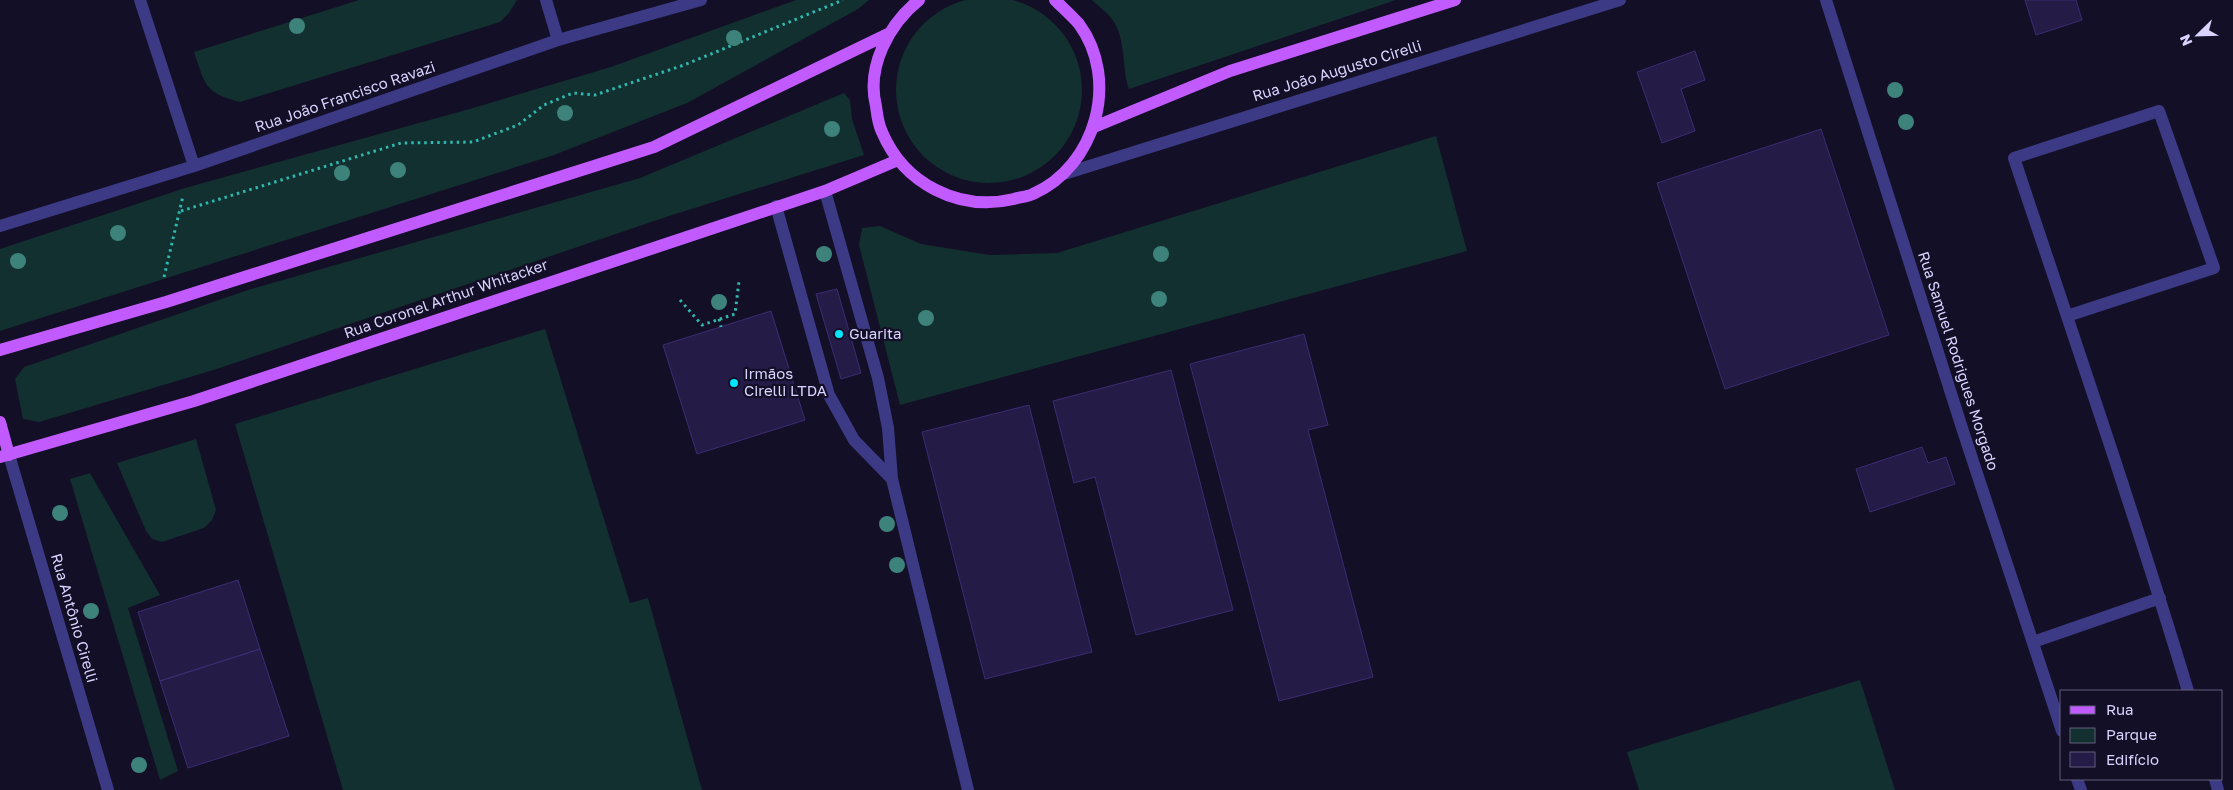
<svg xmlns="http://www.w3.org/2000/svg" width="2233" height="790" font-family="'Golos Text',sans-serif">
  <rect width="100%" height="100%" fill="#130f26"/>
  <!-- green -->
  <path fill="#12302f" d="M896 90a93 93 0 1 1 186 0a93 93 0 1 1-186 0Z
    M359 0H517L509 13 500 22 240 102C204 93 205 84 194 52Z
    M796 0H869L858 9 687 103 554 155 0 331V249L185 188 473 108 611 67Z
    M1092 0H1396L1129 89C1121 66 1127 40 1112 19 1107 12 1098 6 1092 0Z
    M844 93 850 100 852 119 864 155 669 216 217 369 39 422 23 419 15 379 24 367 248 290 640 178Z
    M1436 136 1467 251 900 405 859 245 862 228 880 226 921 244 990 255 1057 253Z
    M545 329 630 603 648 598 702 790H343L235 424Z
    M196 439 216 510 212 520 204 528 162 542 152 539 146 531 117 463Z
    M90 473 160 595 128 608 178 771 160 780 70 479Z
    M1860 680 1895 790H1639L1627 752Z"/>
  <!-- building -->
  <path fill="#241b47" stroke="#3b2d73" d="M2025 0H2076L2082 20 2036 35Z
    M1695 51 1705 80 1681 89 1695 131 1662 143 1637 72Z
    M1821 129 1889 335 1725 389 1657 183Z
    M837 289 861 373 841 379 816 294Z
    M771 311 805 420 697 454 663 345Z
    M1304 334 1328 425 1308 430 1373 677 1279 701 1190 364Z
    M1171 370 1233 610 1136 635 1095 477 1074 483 1053 401Z
    M1029 405 1092 652 985 679 922 432Z
    M1922 447 1928 463 1946 457 1955 484 1870 512 1856 469Z
    M238 580 260 649 160 681 138 612Z
    M260 649 289 736 188 768 160 681Z"/>
  <g fill="none" stroke-linecap="round" stroke-linejoin="round">
    <!-- path -->
    <path stroke="#2fb8b0" stroke-width="3" stroke-dasharray="2.5 4" stroke-linecap="butt" d="M181 211 401 143 473 142 518 125 544 105 573 93 595 95 684 65 843 0
      M164 277 183 196
      M680 300 702 325 735 314 739 281
      M719 319 721 327"/>
    <!-- minor -->
    <path stroke="#3d3a85" stroke-width="12" d="M140 0 194 166
      M546 0 558 40
      M1826 0 1963 431 2062 731
      M1064 174 1620 0
      M825 191 878 378 888 428 892 479 968 790
      M776 206 829 395 854 440 892 479
      M0 226 194 166 558 40 701 0
      M2067 316 2214 268 2159 111 2014 158C2073 335 2134 512 2188 691
      M9 455 108 790
      M2033 642 2160 598
      M2077 779 2081 790
      M2215 779 2218 790"/>
    <!-- major -->
    <path stroke="#c25bff" stroke-width="12" d="M919 0C889 24 866 67 876 106 877 114 878 124 882 132 904 184 959 212 1014 199 1020 197 1027 197 1033 194 1096 166 1120 80 1079 24 1072 16 1063 8 1055 0
      M1094 127 1230 71 1455 0
      M0 350 166 302 654 147 888 34
      M0 422 9 455
      M0 457 194 401 825 191 898 160"/>
  </g>
  <!-- trees -->
  <g fill="#3d827b">
    <circle cx="297" cy="26" r="8"/>
    <circle cx="734" cy="38" r="8"/>
    <circle cx="1895" cy="90" r="8"/>
    <circle cx="565" cy="113" r="8"/>
    <circle cx="1906" cy="122" r="8"/>
    <circle cx="832" cy="129" r="8"/>
    <circle cx="398" cy="170" r="8"/>
    <circle cx="342" cy="173" r="8"/>
    <circle cx="118" cy="233" r="8"/>
    <circle cx="824" cy="254" r="8"/>
    <circle cx="1161" cy="254" r="8"/>
    <circle cx="18" cy="261" r="8"/>
    <circle cx="1159" cy="299" r="8"/>
    <circle cx="719" cy="302" r="8"/>
    <circle cx="926" cy="318" r="8"/>
    <circle cx="60" cy="513" r="8"/>
    <circle cx="887" cy="524" r="8"/>
    <circle cx="897" cy="565" r="8"/>
    <circle cx="91" cy="611" r="8"/>
    <circle cx="139" cy="765" r="8"/>
  </g>
  <!-- markers -->
  <g fill="#00e5ff" stroke="#130f26" stroke-width="2">
    <circle cx="839" cy="334" r="5"/>
    <circle cx="734" cy="383" r="5"/>
  </g>
  <g text-anchor="middle" stroke-width="4.5" stroke-linejoin="round" paint-order="stroke">
    <!-- street labels -->
    <g font-size="15" fill="#d9d4ff" stroke="#130f26">
      <text transform="translate(1337 71) rotate(-17)" y="5">Rua João Augusto Cirelli</text>
      <text transform="translate(345 97) rotate(-19)" y="5">Rua João Francisco Ravazi</text>
      <text transform="translate(446 299) rotate(-19)" y="5">Rua Coronel Arthur Whitacker</text>
      <text transform="translate(1958 361) rotate(72)" y="5">Rua Samuel Rodrigues Morgado</text>
      <text transform="translate(74 618) rotate(74)" y="5">Rua Antônio Cirelli</text>
    </g>
    <!-- poi labels -->
    <g font-size="15" fill="#d9d4ff" stroke="#130f26" text-anchor="start">
      <text x="849" y="339">Guarita</text>
      <text x="744" y="379">Irmãos<tspan x="744" dy="17">Cirelli LTDA</tspan></text>
    </g>
  </g>
  <!-- legend -->
  <rect x="2060" y="690" width="162" height="90" fill="#130f26" stroke="#625e7d"/>
  <rect x="2070" y="706" width="25" height="8" fill="#c25bff" stroke="#625e7d"/>
  <text x="2106" y="715" font-size="15" fill="#d9d4ff">Rua</text>
  <rect x="2070" y="728" width="25" height="15" fill="#12302f" stroke="#625e7d"/>
  <text x="2106" y="740" font-size="15" fill="#d9d4ff">Parque</text>
  <rect x="2070" y="752" width="25" height="15" fill="#241b47" stroke="#625e7d"/>
  <text x="2106" y="765" font-size="15" fill="#d9d4ff">Edifício</text>
  <!-- north arrow -->
  <g transform="translate(2198 35) rotate(247)" stroke="#130f26" stroke-width="4" paint-order="stroke">
  <path d="M0-4L9 19L0 12L-9 19Z" fill="#d9d4ff"/>
  <text y="-8" font-size="14" font-weight="bold" text-anchor="middle" fill="#d9d4ff">N</text>
  </g>
</svg>
